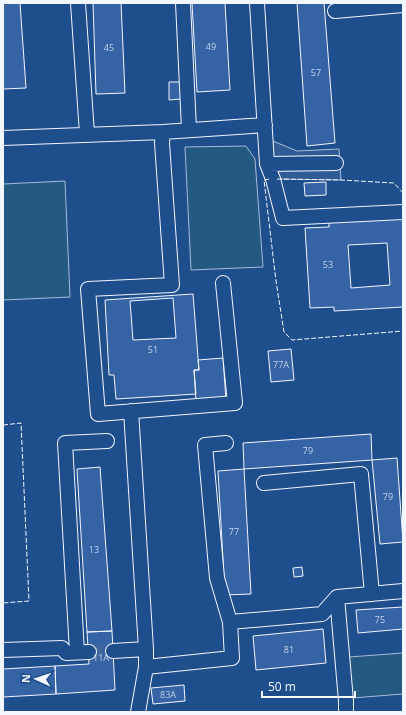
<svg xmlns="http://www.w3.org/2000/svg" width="406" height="715" font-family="'Open Sans',sans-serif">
  <rect width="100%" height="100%" fill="#1f4e8c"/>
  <!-- green -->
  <path fill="#245a82" stroke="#a8bbd7" d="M246 146 255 159 263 267 191 270 185 147Z
    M65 181 70 297 3 300V184Z
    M403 653V694L352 698 349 657Z"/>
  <!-- parking -->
  <path fill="#305b95" stroke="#a8bbd7" d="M268 139 297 151 339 149 341 180 277 179Z"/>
  <!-- building -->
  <path fill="#3563a3" stroke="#f2f6ff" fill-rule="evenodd" d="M3 3H20L26 88 3 89Z
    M93 3H121L125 93 96 94Z
    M192 3H225L230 90 197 92Z
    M297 3H324L335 143 307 146Z
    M169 82H180L181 99 169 100Z
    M326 182V195L305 196 304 183Z
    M403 218V307L334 311V307L310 308 305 228 329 227V222ZM387 243 390 285 351 288 348 245Z
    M193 294 199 370H194L196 394 116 399 114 375H109L105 300ZM173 298 176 338 133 340 130 301Z
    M291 349 294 380 271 382 268 351Z
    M223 358 226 400 196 401 194 370H199L198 360Z
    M371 434 372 460 244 469 243 443Z
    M397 458 403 542 380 544 372 460Z
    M100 467 112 631 87 632 77 469Z
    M244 469 251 594 225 595 218 471Z
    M302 567 303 576 294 577 293 568Z
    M403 607V629L358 633 356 610Z
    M323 629 326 663 256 670 253 636Z
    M112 631 115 690 56 694 55 666 89 664 87 632Z
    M55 666 56 694 3 697V669Z
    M184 685 185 701 153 704 151 688Z"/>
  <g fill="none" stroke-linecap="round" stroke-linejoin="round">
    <!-- minor-tunnel -->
    <path stroke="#3f679d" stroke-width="14" stroke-dasharray="14 7" stroke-linecap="butt" d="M89 652 113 651"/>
    <defs>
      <path id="minor" d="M78 3 87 134
        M183 3 189 129
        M257 3 267 164 273 179 283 218 403 212
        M335 11 403 5
        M163 132 162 143 172 285 88 289 98 414 235 403 223 283
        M3 138 163 132 265 125
        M267 164 336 163
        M131 411 146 649V667L138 712
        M226 443 205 445 217 578 230 622
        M264 483 361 474 372 594
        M3 650 62 648 66 653 89 652
        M113 651 146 649
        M77 652 65 443 107 441
        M146 667 232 658 230 622 322 614 337 597
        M346 712V701L337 597 403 591"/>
    </defs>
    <!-- minor casing -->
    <use href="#minor" stroke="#f2f6ff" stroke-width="16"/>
    <!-- minor -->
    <use href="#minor" stroke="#1f4e8c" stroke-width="14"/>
    <!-- fence -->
    <path stroke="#f2f6ff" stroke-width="1" stroke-dasharray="5 2" stroke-linecap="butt" d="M269 179 264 180 276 281 284 332 292 340 403 331
      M277 179 341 180 394 183 403 193
      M3 425 21 423 29 601 3 603"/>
  </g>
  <g text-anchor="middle" stroke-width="3" stroke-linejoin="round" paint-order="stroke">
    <!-- number labels -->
    <g font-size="9" fill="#c3d1e8">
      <text x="211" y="50">49</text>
      <text x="109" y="51">45</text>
      <text x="316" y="76">57</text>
      <text x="328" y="268">53</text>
      <text x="153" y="353">51</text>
      <text x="281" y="368">77А</text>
      <text x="308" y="454">79</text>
      <text x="388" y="500">79</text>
      <text x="234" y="535">77</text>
      <text x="94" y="553">13</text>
      <text x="380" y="623">75</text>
      <text x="289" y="653">81</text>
      <text x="101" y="661">11А</text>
      <text x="168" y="698">83А</text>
    </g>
  </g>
  <!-- border -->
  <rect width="406" height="715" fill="none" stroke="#f2f6ff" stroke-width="8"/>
  <!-- north arrow -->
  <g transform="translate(36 679) rotate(273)" stroke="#1f4e8c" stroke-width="3" paint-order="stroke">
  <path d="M0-3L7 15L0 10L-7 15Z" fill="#f2f6ff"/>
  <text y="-6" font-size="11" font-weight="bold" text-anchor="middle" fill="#f2f6ff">N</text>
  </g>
  <!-- scale -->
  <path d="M262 691v6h93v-6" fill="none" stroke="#f2f6ff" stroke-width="2"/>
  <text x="268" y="691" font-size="12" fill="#f2f6ff" stroke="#1f4e8c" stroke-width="3" paint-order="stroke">50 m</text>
</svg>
